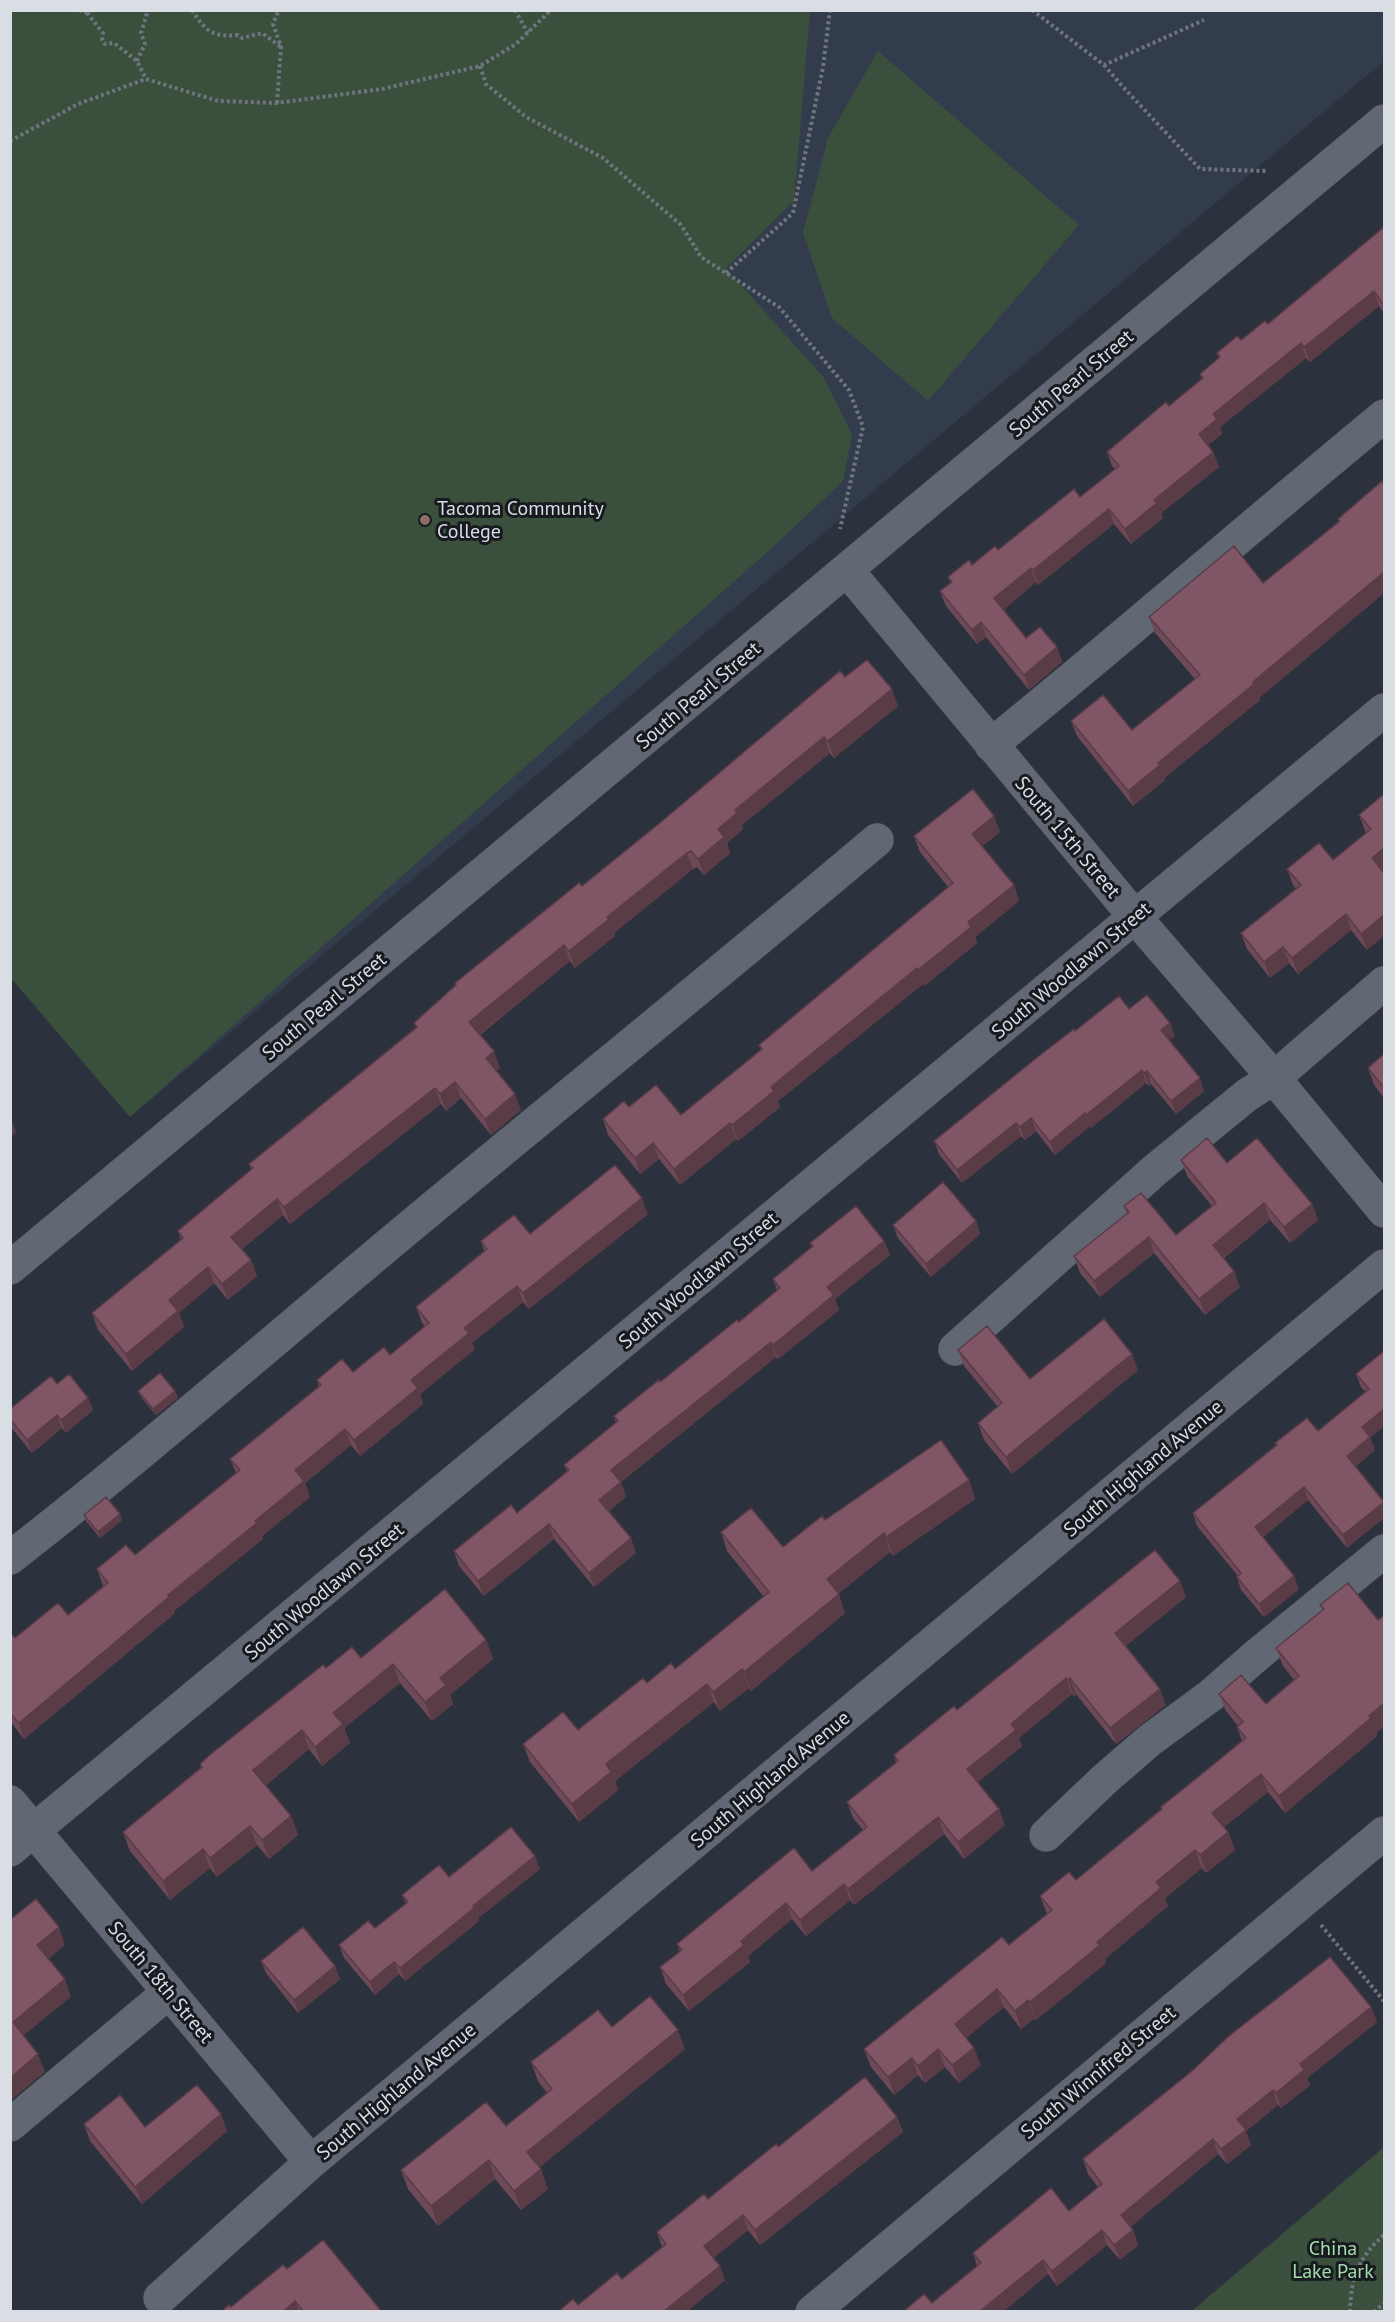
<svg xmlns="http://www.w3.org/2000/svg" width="1395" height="2322" font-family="'PT Sans',sans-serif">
  <rect width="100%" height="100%" fill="#2c323d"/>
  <!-- built -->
  <path fill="#333c4c" d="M1384 10V61L130 1117 11 978 10 11Z"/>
  <!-- green -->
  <path fill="#3a503d" d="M10 11H810L794 201 726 268 824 378 852 434 843 481 772 548 130 1117 11 978Z
    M878 51 1079 225 928 401 832 318 803 233 828 138Z
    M1384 2147V2311H1192Z"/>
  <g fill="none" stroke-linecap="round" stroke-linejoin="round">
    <defs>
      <path id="minor" d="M847 570 1135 917 1274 1078 1384 1211
        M991 745C1124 637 1253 524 1384 416
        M10 1268 1384 121
        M955 1349 1155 1170 1247 1095 1274 1078 1384 983
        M10 1558C146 1452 275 1339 407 1229 563 1099 722 971 877 840
        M10 1802 311 2162
        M1046 1835 1106 1778 1150 1740 1210 1696 1257 1655 1384 1551
        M10 1850 1384 710
        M10 2125 169 1992
        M160 2298 311 2162 1384 1266
        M812 2312 1384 1833"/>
    </defs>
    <!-- minor casing -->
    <use href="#minor" stroke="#484d56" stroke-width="34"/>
    <!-- path -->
    <path stroke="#6f747e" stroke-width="4" stroke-dasharray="3 3" stroke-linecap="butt" d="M79 10 87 13 92 10
      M192 10C205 30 212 38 238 35L242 38 262 33 281 47
      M515 10 528 33
      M1032 10 1104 65 1204 20
      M87 13 103 33 102 40 105 44 114 43 137 61 146 79
      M137 61 145 44 141 33 148 10
      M1104 65 1123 87 1200 169 1267 171
      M480 66 486 84 526 117 603 158 681 225 701 257 779 307 849 390 863 427 840 529
      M277 103 281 47 273 24 279 10
      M10 141 78 104 146 79 218 101 277 103 382 89 480 66 516 44 551 10
      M726 273 793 213 823 67 830 10
      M1321 1925 1384 2001
      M1350 2312C1351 2277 1358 2258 1384 2235
      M1374 2312 1384 2303"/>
    <!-- minor -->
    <use href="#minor" stroke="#616874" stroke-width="33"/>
  </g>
  <!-- wall -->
  <path fill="#6e4957" d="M1384 227V313L1379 306 1310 362 1306 358 1220 427 1222 434 1208 445 1213 452 1219 467 1161 513 1163 518 1131 544 1114 524 1038 585 1036 582 1004 609 1026 638 1057 647 1062 662 1029 690 986 637 977 644 946 606 940 591 950 583 948 577 998 550 1080 497 1115 469 1112 466 1107 452 1169 406 1202 379 1200 374 1219 359 1217 353 1241 340 1268 324Z
    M1384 484V593L1259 698 1260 700 1164 778 1165 780 1133 806 1077 736 1071 721 1132 730 1195 679 1155 633 1149 617 1263 583 1339 521 1338 519Z
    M845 677 898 706 834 758 830 753 742 825 743 829 727 843 730 853 704 875 697 867 693 869 614 933 615 936 575 968 570 961 480 1035 500 1068 496 1071 521 1110 491 1135 461 1098 446 1111 441 1104 290 1224 283 1215 242 1249 251 1260 257 1276 228 1300 214 1283 179 1313 184 1327 132 1371 98 1330 92 1313 181 1240 178 1231 251 1170 249 1164 416 1027 414 1023 582 886Z
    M1384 794 1382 871 1367 950 1351 930 1298 974 1289 963 1270 978 1247 949 1241 933 1296 889 1293 885 1287 869 1333 860 1366 833 1359 815Z
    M1000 832 982 846 1014 885 1019 901 975 937 977 943 924 986 923 984 778 1101 780 1107 738 1141 736 1139 680 1185 659 1159 640 1174 608 1135 603 1119 629 1107 681 1115 761 1050 759 1045 948 887 920 852 914 836Z
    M1129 1009 1175 1036 1169 1040 1204 1091 1176 1114 1151 1084 1149 1086 1146 1083 1091 1128 1090 1126 1055 1155 1036 1131 1025 1140 1021 1136 962 1183 939 1154 934 1141 1075 1031Z
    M1384 1054V1098L1374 1085 1368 1068Z
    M1181 1160 1227 1163 1312 1204 1318 1220 1290 1243 1270 1220 1224 1258 1240 1287 1205 1315 1154 1253 1100 1297 1080 1273 1074 1256 1127 1214 1124 1206 1176 1235 1212 1206 1187 1176Z
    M648 1214 529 1309 523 1302 472 1343 475 1349 420 1394 423 1404 360 1456 351 1445 305 1483 310 1497 262 1536 263 1539 174 1611 175 1613 24 1739 10 1721V1633L15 1638 68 1615 103 1586 97 1569 135 1555 236 1473 230 1459 319 1387 317 1380 353 1372 390 1355 425 1327 422 1323 416 1307 484 1251 481 1241 530 1234Z
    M976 1221 980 1234 931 1277 898 1238 893 1225Z
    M884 1241 890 1255 835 1299 839 1310 778 1359 776 1357 621 1482 626 1497 609 1511 636 1553 594 1587 554 1539 484 1596 459 1566 454 1551 517 1513 567 1472 564 1465 616 1423 614 1416 739 1322 777 1290 773 1279 812 1247 810 1243Z
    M958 1350 1030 1379 1138 1370 1012 1474 984 1440 978 1423 998 1407 964 1366Z
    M1384 1351V1426L1370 1438 1375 1450 1356 1466 1347 1548 1308 1500 1263 1537 1299 1589 1264 1617 1241 1590 1237 1577 1238 1576 1197 1526 1193 1513 1276 1445 1275 1443 1318 1431 1366 1392 1361 1387 1356 1374Z
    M138 1391H175L178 1398 156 1415 141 1397Z
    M10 1409 93 1410 66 1433 62 1428 32 1453 10 1426Z
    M969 1480 975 1499 893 1556 890 1552 838 1594 845 1613 751 1691 749 1688 720 1711 714 1702 615 1781 618 1790 579 1822 530 1762 523 1744 578 1730 647 1683 675 1669 764 1597 727 1551 721 1532 783 1547 825 1520Z
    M84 1515 122 1520 100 1538 86 1521Z
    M1348 1583 1377 1736 1285 1813 1268 1792 1224 1827 1228 1832 1235 1850 1206 1873 1202 1868 1165 1898 1168 1906 1105 1959 1106 1963 1036 2020 1035 2018 1021 2029 1004 2007 966 2038 981 2065 959 2083 945 2067 925 2083 918 2075 894 2095 871 2067 864 2049 1009 1945 1047 1914 1040 1896 1076 1880 1161 1809V1807L1242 1741 1237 1727 1238 1726 1226 1711 1219 1694 1266 1704 1294 1680 1283 1666 1276 1648 1322 1610 1320 1605Z
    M1186 1597 1125 1646 1166 1705 1116 1744 1076 1694 1074 1696 1072 1694 1019 1738 1022 1746 978 1782 1005 1825 964 1859 944 1834 854 1905 850 1900 806 1936 792 1919 748 1956 750 1962 689 2011 666 1984 660 1967 680 1952 677 1944 812 1871 863 1830 853 1818 847 1802 896 1763 894 1755 957 1710Z
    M486 1640 493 1659 450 1695 453 1704 432 1721 400 1683 344 1728 350 1743 322 1766 309 1749 266 1785 291 1816 298 1835 269 1859 257 1845 217 1877 210 1868 170 1900 130 1851 123 1832 201 1768 200 1764 326 1668 361 1658Z
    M540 1869 478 1918 479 1921 405 1981 399 1974 375 1995 344 1958 339 1945 375 1928 406 1903 402 1895 449 1877Z
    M261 1961 335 1966 340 1979 298 2013 266 1973Z
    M1371 2007 1377 2022 1307 2078 1310 2085 1281 2108 1278 2105 1246 2131 1251 2145 1227 2164 1218 2154 1130 2227 1133 2230 1138 2245 1120 2260 1107 2245 1057 2286 1048 2274 1003 2312H903L932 2303 977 2266 973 2253 1069 2211 1098 2187 1088 2174 1083 2159Z
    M612 2027 685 2049 539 2167 548 2189 521 2210 495 2179 438 2226 408 2189 401 2170 506 2126 547 2093 538 2081 531 2062Z
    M897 2117 903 2132 760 2245 748 2230 713 2258 725 2280 686 2312H558L578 2305 622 2279 662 2247 657 2232 708 2199 778 2147Z
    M84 2124 145 2127 227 2131 142 2204 90 2141Z
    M287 2269 382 2312H221L231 2307Z"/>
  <!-- shaded-wall -->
  <path fill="#5a3c47" d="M1374 291 1379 306 1310 362 1304 347Z
    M1301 343 1306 358 1220 427 1222 434 1204 448 1199 434 1213 414Z
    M1213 452 1219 467 1161 513 1163 518 1131 544 1125 529 1154 500Z
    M1109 509 1114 524 1038 585 1033 570Z
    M1031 568 1036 582 1000 613 994 598Z
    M1384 572V593L1259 698 1260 700 1164 778 1165 780 1133 806 1128 791 1158 763Z
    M981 622 986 637 977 644 972 630Z
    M1057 647 1062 662 1029 690 1024 675Z
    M892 689 898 706 834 758 828 741Z
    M824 737 830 753 742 825 743 829 727 843 730 853 704 875 698 859 718 829 735 810Z
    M994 816 1000 832 978 849 972 834Z
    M1384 848V869L1378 874 1372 858Z
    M687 853 693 869 614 933 615 936 575 968 569 951 607 917Z
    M1014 885 1019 901 975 937 977 943 924 986 918 970 968 922Z
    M1346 914 1351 930 1298 974 1292 958Z
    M1384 915V936L1367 950 1361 934Z
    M564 945 570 961 475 1038 469 1022Z
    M1283 947 1289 963 1270 978 1264 962Z
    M917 968 923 984 778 1101 780 1107 738 1141 732 1125 771 1087Z
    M1170 1023 1175 1036 1166 1043 1161 1030Z
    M494 1051 500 1068 492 1074 486 1058Z
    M1142 1070 1146 1083 1091 1128 1086 1115Z
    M1147 1071 1151 1084 1149 1086 1144 1073Z
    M1200 1078 1204 1091 1176 1114 1171 1101Z
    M455 1082 461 1098 446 1111 440 1094Z
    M435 1088 441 1104 290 1224 284 1207Z
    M515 1094 521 1110 491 1135 485 1119Z
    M1085 1113 1090 1126 1055 1155 1050 1142Z
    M11 1118 16 1133 10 1137V1119Z
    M1031 1118 1036 1131 1025 1140 1020 1127Z
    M730 1123 736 1139 680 1185 674 1169Z
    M1016 1123 1021 1136 962 1183 957 1170Z
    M653 1143 659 1159 640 1174 635 1158Z
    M642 1198 648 1214 529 1309 523 1293Z
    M277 1199 283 1215 237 1253 231 1237Z
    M1264 1203 1270 1220 1219 1261 1213 1245Z
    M1312 1204 1318 1220 1290 1243 1284 1227Z
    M976 1221 980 1234 931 1277 926 1264Z
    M1149 1237 1154 1253 1100 1297 1094 1281Z
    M884 1241 890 1255 835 1299 839 1310 778 1359 773 1345 827 1287Z
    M251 1260 257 1276 228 1300 222 1284Z
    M208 1267 214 1283 179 1313 184 1327 132 1371 126 1354 169 1300Z
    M1234 1271 1240 1287 1205 1315 1199 1299Z
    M517 1286 523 1302 472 1343 475 1349 420 1394 423 1404 360 1456 354 1440 411 1380 464 1328Z
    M771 1342 776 1357 617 1485 611 1470Z
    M1132 1354 1138 1370 1012 1474 1006 1457Z
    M175 1391 178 1398 156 1415 153 1409Z
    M88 1398 93 1410 66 1433 61 1420Z
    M1384 1409V1426L1370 1438 1375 1450 1352 1469 1347 1456 1362 1427Z
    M57 1415 62 1428 32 1453 27 1440Z
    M345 1429 351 1445 305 1483 310 1497 262 1536 263 1539 174 1611 175 1613 24 1739 19 1723 255 1521 295 1470Z
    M969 1480 975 1499 893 1556 886 1537Z
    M621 1482 626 1497 604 1515 599 1500Z
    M1304 1487 1308 1500 1259 1540 1255 1527Z
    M1384 1502V1518L1347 1548 1343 1535Z
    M120 1514 122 1520 100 1538 98 1532Z
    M549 1524 554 1539 484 1596 478 1581Z
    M884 1533 890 1552 833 1598 827 1579Z
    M631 1538 636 1553 594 1587 589 1573Z
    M1294 1576 1299 1589 1264 1617 1259 1604Z
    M1180 1581 1186 1597 1121 1650 1115 1633Z
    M839 1594 845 1613 751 1691 744 1672Z
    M486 1640 493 1659 450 1695 453 1704 432 1721 425 1702 440 1678Z
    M393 1664 400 1683 344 1728 350 1743 322 1766 315 1747 333 1713Z
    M742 1669 749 1688 720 1711 713 1692Z
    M1066 1678 1072 1694 1019 1738 1022 1746 973 1786 967 1769 1011 1724Z
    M1070 1678 1076 1694 1074 1696 1068 1680Z
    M707 1684 714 1702 615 1781 618 1790 579 1822 572 1804 606 1764Z
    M1160 1689 1166 1705 1116 1744 1110 1728Z
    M1384 1703V1727L1376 1733 1377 1736 1285 1813 1279 1796Z
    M302 1730 309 1749 260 1789 253 1770Z
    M1261 1774 1268 1792 1219 1831 1212 1813Z
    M999 1809 1005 1825 964 1859 958 1842Z
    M291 1816 298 1835 269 1859 262 1840Z
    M938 1817 944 1834 854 1905 848 1889Z
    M250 1826 257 1845 217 1877 210 1858Z
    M1228 1832 1235 1850 1206 1873 1200 1855Z
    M203 1849 210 1868 170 1900 163 1881Z
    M1195 1850 1202 1868 1165 1898 1168 1906 1105 1959 1106 1963 1036 2020 1030 2002 1097 1942 1156 1882Z
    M535 1856 540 1869 478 1918 479 1921 405 1981 400 1968 473 1906Z
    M844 1884 850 1900 806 1936 800 1920Z
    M786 1903 792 1919 748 1956 750 1962 689 2011 683 1995 741 1941Z
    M59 1927 65 1945 44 1963 37 1945Z
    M394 1962 399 1974 375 1995 370 1982Z
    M335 1966 340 1979 298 2013 294 2000Z
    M65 1979 71 1997 19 2039 13 2022Z
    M997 1989 1004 2007 961 2042 955 2024Z
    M1028 2000 1035 2018 1021 2029 1015 2011Z
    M1371 2007 1377 2022 1307 2078 1310 2085 1281 2108 1276 2093 1300 2064Z
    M678 2030 685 2049 534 2172 527 2152Z
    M974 2048 981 2065 959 2083 952 2065Z
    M938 2049 945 2067 925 2083 918 2066Z
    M38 2054 45 2072 10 2101V2078Z
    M912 2058 918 2075 894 2095 888 2077Z
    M1273 2090 1278 2105 1246 2131 1251 2145 1227 2164 1221 2149 1237 2119Z
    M221 2114 227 2131 142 2204 135 2187Z
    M897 2117 903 2132 760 2245 755 2230Z
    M1213 2139 1218 2154 1126 2230 1121 2215Z
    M489 2160 495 2179 438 2226 431 2206Z
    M541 2169 548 2189 521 2210 514 2191Z
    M743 2215 748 2230 710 2261 704 2246Z
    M1102 2230 1107 2245 1057 2286 1052 2271Z
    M1133 2230 1138 2245 1120 2260 1114 2245Z
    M1043 2260 1048 2274 1003 2312H979Z
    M720 2266 725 2280 686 2312H663Z
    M295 2301 299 2312H283Z"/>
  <!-- building -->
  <path fill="#805565" stroke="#5a3c47" stroke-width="1.5" d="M1384 227V305L1374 291 1304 347 1301 343 1213 414 1217 419 1199 434 1213 452 1154 500 1157 503 1125 529 1109 509 1033 570 1031 568 994 598 1026 638 1040 627 1057 647 1024 675 981 622 972 630 940 591 952 582 948 577 969 560 972 565 995 546 998 550 1074 489 1080 497 1119 466 1107 452 1166 402 1169 406 1203 378 1200 374 1220 357 1217 353 1237 336 1241 340 1265 321 1268 324Z
    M1382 481 1384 484V572L1253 682 1254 684 1158 763 1160 765 1128 791 1071 721 1103 695 1132 730 1200 675 1149 617 1234 546 1263 583 1340 521 1338 519Z
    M867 660 892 689 828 741 824 737 735 810 737 813 718 829 724 837 698 859 691 851 687 853 607 917 609 919 569 951 564 945 469 1022 494 1051 486 1058 515 1094 485 1119 455 1082 440 1094 435 1088 284 1207 277 1199 231 1237 251 1260 222 1284 208 1267 169 1300 178 1311 126 1354 92 1313 183 1238 178 1231 253 1168 249 1164 417 1027 414 1023 456 985 455 983 579 883 582 886 661 822 840 671 845 677Z
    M973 789 994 816 972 834 1014 885 968 922 971 927 918 970 917 968 771 1087 774 1091 732 1125 730 1123 674 1169 653 1143 635 1158 603 1119 624 1101 629 1107 656 1085 681 1115 762 1049 759 1045 953 883 914 836Z
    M1384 794V848L1372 858 1384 873V915L1361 934 1346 914 1292 958 1283 947 1264 962 1241 933 1301 885 1287 869 1319 843 1333 860 1371 829 1359 815Z
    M1147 995 1170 1023 1161 1030 1200 1078 1171 1101 1147 1071 1144 1073 1142 1070 1086 1115 1085 1113 1050 1142 1031 1118 1020 1127 1016 1123 957 1170 934 1141 1034 1060 1074 1029 1075 1031 1119 996 1129 1009Z
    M1384 1054V1088L1368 1068Z
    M1207 1138 1227 1163 1257 1138 1312 1204 1284 1227 1264 1203 1213 1245 1234 1271 1199 1299 1149 1237 1094 1281 1074 1256 1129 1212 1124 1206 1141 1193 1176 1235 1216 1203 1181 1160Z
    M615 1165 642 1198 523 1293 517 1286 464 1328 469 1333 411 1380 418 1388 354 1440 345 1429 295 1470 304 1481 255 1521 257 1523 168 1595 169 1597 19 1723 10 1713V1633L15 1638 58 1603 68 1615 108 1583 97 1569 126 1545 135 1555 240 1470 230 1459 321 1385 317 1380 342 1359 353 1372 384 1347 390 1355 429 1323 416 1307 487 1249 481 1241 514 1215 530 1234Z
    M943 1182 976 1221 926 1264 893 1225Z
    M856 1206 884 1241 827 1287 834 1295 773 1345 771 1342 611 1470 621 1482 599 1500 631 1538 589 1573 549 1524 478 1581 454 1551 511 1505 517 1513 569 1470 564 1465 618 1421 614 1416 659 1380 660 1382 737 1320 739 1322 780 1288 773 1279 813 1246 810 1243Z
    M1104 1319 1132 1354 1006 1457 978 1423 1002 1403 958 1350 987 1326 1030 1379Z
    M1384 1351V1409L1362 1427 1370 1437 1347 1456 1384 1502 1343 1535 1304 1487 1255 1527 1294 1576 1259 1604 1237 1577 1241 1573 1193 1513 1277 1445 1275 1443 1307 1418 1318 1431 1369 1389 1356 1374Z
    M160 1373 175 1391 153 1409 138 1391Z
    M69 1374 88 1398 61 1420 57 1415 27 1440 10 1419V1409L51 1376 57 1384Z
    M941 1440 969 1480 886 1537 884 1533 827 1579 839 1594 744 1672 742 1669 713 1692 707 1684 606 1764 611 1772 572 1804 523 1744 563 1712 578 1730 643 1678 647 1683 671 1663 675 1669 769 1592 721 1532 751 1508 783 1547 822 1516 825 1520Z
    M106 1497 120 1514 98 1532 84 1515Z
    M1155 1550 1180 1581 1115 1633 1160 1689 1110 1728 1070 1678 1068 1680 1066 1678 1011 1724 1016 1730 967 1769 999 1809 958 1842 938 1817 848 1889 844 1884 800 1920 786 1903 741 1941 744 1945 683 1995 660 1967 682 1950 677 1944 794 1848 812 1871 867 1827 847 1802 898 1761 894 1755 954 1706 957 1710Z
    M1348 1583 1378 1620 1384 1616V1703L1369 1716 1371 1718 1279 1796 1261 1774 1212 1813 1228 1832 1200 1855 1195 1850 1156 1882 1161 1888 1097 1942 1100 1945 1030 2002 1028 2000 1015 2011 997 1989 955 2024 974 2048 952 2065 938 2049 918 2066 912 2058 888 2077 864 2049 1002 1937 1009 1945 1052 1910 1040 1896 1069 1872 1076 1880 1162 1809 1161 1807 1246 1738 1237 1727 1243 1722 1219 1694 1241 1675 1266 1704 1299 1676 1276 1648 1324 1609 1320 1605Z
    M445 1589 486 1640 440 1678 446 1685 425 1702 393 1664 333 1713 343 1724 315 1747 302 1730 253 1770 291 1816 262 1840 250 1826 210 1858 203 1849 163 1881 123 1832 202 1767 200 1764 211 1754 323 1665 326 1668 352 1647 361 1658Z
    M511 1827 535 1856 473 1906 474 1908 400 1968 394 1962 370 1982 339 1945 368 1921 375 1928 408 1902 402 1895 439 1865 449 1877Z
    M36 1899 59 1927 37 1945 65 1979 13 2022 38 2054 10 2078V1920Z
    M303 1927 335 1966 294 2000 261 1961Z
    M1330 1957 1371 2007 1300 2064 1304 2070 1276 2093 1273 2090 1237 2119 1246 2130 1221 2149 1213 2139 1121 2215 1133 2230 1114 2245 1102 2230 1052 2271 1043 2260 979 2312H903L924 2294 932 2303 981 2263 973 2253 1051 2188 1069 2211 1102 2184 1083 2159 1192 2071 1229 2036Z
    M650 1996 678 2030 527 2152 541 2169 514 2191 489 2160 431 2206 401 2170 486 2102 506 2126 552 2089 531 2062 598 2010 612 2027Z
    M865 2077 897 2117 755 2230 743 2215 704 2246 720 2266 663 2312H558L573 2299 578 2305 617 2273 622 2279 666 2244 657 2232 704 2194 708 2199 776 2144 778 2147Z
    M197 2085 221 2114 135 2187 84 2124 120 2095 145 2127Z
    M323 2240 382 2312H304L295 2301 283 2312H221L229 2305 231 2307 283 2265 287 2269Z"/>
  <!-- markers -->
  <circle fill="#8d6e63" stroke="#171a1f" stroke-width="2" cx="425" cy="520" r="6"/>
  <g text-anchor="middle" stroke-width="6" stroke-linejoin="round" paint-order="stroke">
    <!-- street labels -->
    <g font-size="20" fill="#d9dde4" stroke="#171a1f">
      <text transform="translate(1071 383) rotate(-40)" y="7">South Pearl Street</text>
      <text transform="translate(698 695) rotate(-40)" y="7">South Pearl Street</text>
      <text transform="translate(1068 837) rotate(50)" y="7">South 15th Street</text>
      <text transform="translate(1071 970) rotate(-40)" y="7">South Woodlawn Street</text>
      <text transform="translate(324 1006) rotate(-40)" y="7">South Pearl Street</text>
      <text transform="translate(698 1280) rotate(-40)" y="7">South Woodlawn Street</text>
      <text transform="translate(1143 1468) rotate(-40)" y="7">South Highland Avenue</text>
      <text transform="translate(324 1591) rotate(-40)" y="7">South Woodlawn Street</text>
      <text transform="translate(770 1779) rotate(-40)" y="7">South Highland Avenue</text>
      <text transform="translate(161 1982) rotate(50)" y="7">South 18th Street</text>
      <text transform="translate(1098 2072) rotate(-40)" y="7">South Winnifred Street</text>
      <text transform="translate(396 2091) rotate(-40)" y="7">South Highland Avenue</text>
    </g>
    <!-- poi labels -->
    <g font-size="20" fill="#d9dde4" stroke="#171a1f" text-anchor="start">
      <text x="437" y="515">Tacoma Community<tspan x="437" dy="23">College</tspan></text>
    </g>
    <!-- park labels -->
    <g font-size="20" fill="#a4deab" stroke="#171a1f">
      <text x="1333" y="2255">China<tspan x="1333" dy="23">Lake Park</tspan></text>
    </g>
  </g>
  <!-- border -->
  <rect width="1395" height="2322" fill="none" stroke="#d9dde4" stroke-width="24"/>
</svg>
